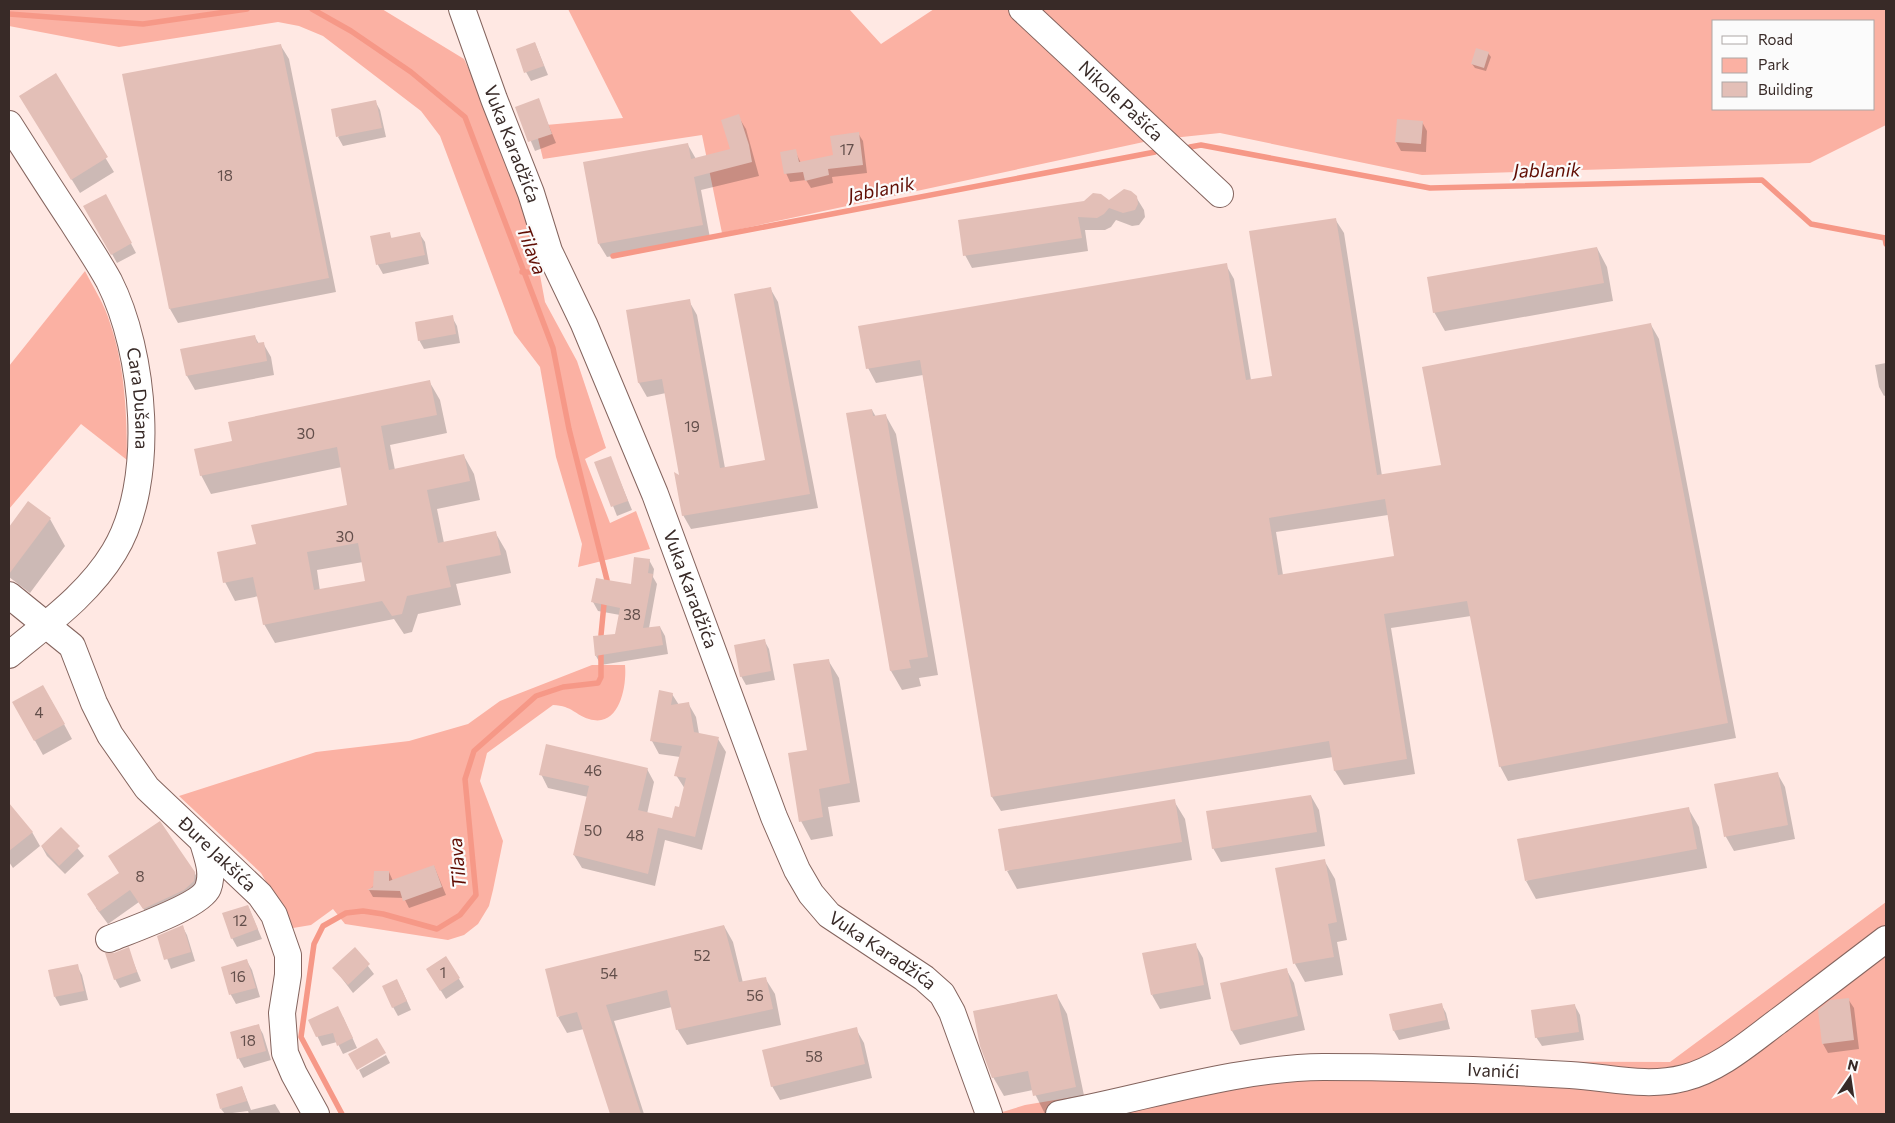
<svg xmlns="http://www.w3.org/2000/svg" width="1895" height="1123" font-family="Commissioner,sans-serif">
  <rect width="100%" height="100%" fill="#ffe8e3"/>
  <!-- green -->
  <path fill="#fbb1a3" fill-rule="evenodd" d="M9 9H382L464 59 497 130 528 211 545 302 577 361 606 448 585 459 610 523 636 511 650 549 578 567 582 544 556 457 540 367 514 333 440 136 421 111 323 36 299 26 278 22 119 47 9 26Z
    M568 9H849L881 44 934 9H1886V125L1810 163 1422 175 1220 133 1153 140 722 233 702 135 543 159 535 126 623 118ZM1714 21H1874V109H1714Z
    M85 271C93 287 105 305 110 323 125 366 127 415 127 460L81 424 9 509V366Z
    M592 665H625C627 685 620 729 589 719 575 715 573 706 553 705L487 753 480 781 503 841 493 890 489 906 478 924 464 935 448 940 345 924 333 909 311 925 293 928 261 873 179 796 316 752 409 741 468 724 500 701Z
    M1886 902V1114H996L1025 1105 1289 1061 1670 1062Z"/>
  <!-- shadow -->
  <path fill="#0003" fill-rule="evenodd" d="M535 43 548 75 531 81 526 72Z
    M281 46 289 59 336 292 178 323 170 309Z
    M1488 53 1491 57 1486 71 1475 68 1472 64Z
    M55 75 114 172 80 193 29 110Z
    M538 100 556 143 535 151 517 108Z
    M375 101 380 110 386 137 343 146 338 137Z
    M738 116 746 129 759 176 701 190 710 238 607 257 599 244 688 145 696 159 732 150Z
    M1422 122 1427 131 1426 152 1401 151 1396 142Z
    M858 133 863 141 867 173 832 177 833 183 811 188 806 180 790 182 786 173 795 151 801 163 834 156Z
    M1136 197 1144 210 1145 217 1139 225 1132 226 1116 220 1111 227 1105 230H1085L1088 251 972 268 965 255Z
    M110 204 136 253 117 263 85 206Z
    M1335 219 1344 233 1382 476 1442 466 1651 325 1659 339 1736 738 1508 781 1500 766 1471 616 1391 628 1415 774 1344 785 1335 771 1333 757 1001 811 992 797 923 375 876 383 868 368 1226 265 1234 279 1251 380 1273 377ZM1388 515 1395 557 1283 575 1276 532Z
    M389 233 392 239 419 233 425 242 429 264 383 274 378 265 372 237Z
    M1597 248 1607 267 1613 301 1445 331 1434 312Z
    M770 288 778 302 818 508 691 529 683 515 681 478 666 393 647 397 639 383 627 311 689 301 697 315 725 468 766 461Z
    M452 317 457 326 460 343 424 349 419 340Z
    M255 337 259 344 263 343 271 357 274 375 195 390 187 376 182 350Z
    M1886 363V395L1884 396 1879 387 1875 365Z
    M429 381 440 400 447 433 390 445 395 470 464 456 474 474 480 500 437 509 444 543 495 532 506 551 511 573 456 584 461 605 418 614 412 632 404 634 394 619 275 643 264 624 259 596 235 601 225 582 257 545 349 506 342 467 211 494 201 475 233 442ZM363 562 367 582 320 591 317 570Z
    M872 410 876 417 886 416 896 434 938 675 919 678 921 686 902 690 891 671 847 414Z
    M610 457 632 510 617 516 596 463Z
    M28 503 50 519 65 546 30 593 9 577V529Z
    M649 560 654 569 653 577 657 584 649 628 660 627 665 636 668 654 601 665 596 656 616 635 620 615 598 611 593 602 632 586Z
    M764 640 769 649 775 680 746 685 741 676Z
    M828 660 839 678 860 802 828 807 833 836 811 840 801 821 809 751Z
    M672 694 679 705 688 703 696 717 699 734 718 739 726 752 702 850 665 840 655 886 582 868 574 855 588 797 548 788 541 774 647 769 654 782 647 814 673 819 680 808 685 789 676 775 680 757 659 754 652 741Z
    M51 700 72 739 43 755 14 703Z
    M1777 773 1785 787 1795 839 1734 851 1726 837 1716 785Z
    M1311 796 1319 810 1325 846 1221 862 1213 848Z
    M1174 801 1185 819 1192 860 1017 889 1007 871Z
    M9 805 32 832 40 846 13 868 9 862Z
    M1688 808 1699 827 1707 868 1536 899 1526 881Z
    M61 829 84 856 65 874 47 856 42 847Z
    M1324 860 1335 879 1347 940 1337 942 1343 975 1305 982 1295 964Z
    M434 866 446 895 409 908 404 898 373 897 369 890 389 872 393 881Z
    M194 872 202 886 152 922 139 902 108 924 96 908 119 874Z
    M248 906 262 939 237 947 232 938Z
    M182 926 187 935 195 961 171 969 159 937Z
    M724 926 733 942 743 983 765 978 775 994 781 1025 687 1045 677 1029 672 1007 614 1021 644 1114H611L584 1029 567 1033 558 1017Z
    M1195 944 1203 958 1211 999 1160 1009 1152 995Z
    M128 949 141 981 120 988 115 979 114 954Z
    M355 949 374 974 353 993 334 968Z
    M446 958 464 987 446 999 433 978Z
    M247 961 252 970 260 997 236 1004 231 995 223 968Z
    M77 966 82 975 88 1000 60 1006 55 997Z
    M1286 969 1294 983 1305 1030 1240 1045 1232 1031 1222 984Z
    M402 990 411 1010 398 1016 393 1007Z
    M1057 996 1067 1014 1086 1105 1045 1114 1033 1090 1004 1096 993 1077Z
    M1848 999 1854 1008 1859 1049 1828 1053 1823 1044Z
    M1441 1004 1446 1013 1450 1029 1399 1040 1394 1031 1390 1015Z
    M1575 1006 1580 1015 1584 1040 1542 1046 1536 1037Z
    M343 1017 357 1048 343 1054 337 1042 322 1046 310 1021Z
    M258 1025 263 1034 271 1060 244 1068 239 1059 231 1033Z
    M856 1029 864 1043 872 1078 780 1100 772 1086Z
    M386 1055 390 1063 363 1078 359 1070Z
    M242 1087 251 1110 275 1104 281 1114H249L248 1111 225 1114 221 1109Z"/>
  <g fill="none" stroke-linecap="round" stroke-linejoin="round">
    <!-- stream -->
    <path stroke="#f69887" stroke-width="5.5" d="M312 9 351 31 411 72 465 117 553 348 569 429 607 580
      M9 14 143 24 247 9
      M1190 147 1201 145 1430 188 1762 180 1811 224 1885 238 1886 244
      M613 256 1155 152
      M522 272H533
      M601 635 604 604
      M342 1114 301 1037 314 944 323 926 346 913 363 911 383 914 437 929 460 915 476 895 465 779 474 751 536 696 563 687 598 683 601 677V655"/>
  </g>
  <!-- building -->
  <path fill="#e3bfb7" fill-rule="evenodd" d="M535 42 544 66 524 73 516 49Z
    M281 44 329 278 169 309 122 74Z
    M1476 48 1489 52 1484 68 1471 64Z
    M56 73 108 157 71 180 19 96Z
    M539 98 552 134 528 142 515 107Z
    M376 100 382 128 336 137 331 109Z
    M739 114 749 145 752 162 694 177 703 225 598 244 583 162 688 143 691 159 730 149 721 120Z
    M1397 119 1423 121 1421 144 1395 142Z
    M859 132 863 165 828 169 829 175 805 181 803 172 784 174 780 152 796 149 799 162 833 155 830 136Z
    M1124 189 1131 191 1137 196 1138 204 1135 210 1123 213 1109 208 1104 214 1097 218 1078 217 1082 238 963 256 958 220 1084 201 1093 193 1101 194 1109 200Z
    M106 194 132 243 111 255 83 206Z
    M1336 218 1377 475 1441 465 1422 367 1651 323 1728 723 1499 767 1467 601 1384 614 1407 759 1334 771 1329 741 991 797 920 360 866 369 858 326 1227 263 1246 380 1272 376 1249 231ZM1385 499 1394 556 1278 575 1269 518Z
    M390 232 391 238 420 232 425 255 376 265 370 236Z
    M1597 247 1604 283 1433 313 1427 277Z
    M771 287 810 494 682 516 674 472 679 475 662 379 638 383 626 310 690 299 720 468 765 460 734 294Z
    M453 315 456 334 418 341 415 322Z
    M255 335 257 343 264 342 267 361 186 376 180 349Z
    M430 380 437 415 381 426 389 470 464 454 470 481 427 490 438 543 496 531 501 555 446 566 451 587 407 596 402 614 392 616 382 601 263 625 253 577 223 583 217 552 256 544 251 525 347 505 337 447 200 476 194 449 232 441 228 422ZM358 543 365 581 314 590 307 552Z
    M872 409 873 416 886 414 928 657 909 660 911 668 890 671 846 413Z
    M611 456 628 501 611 507 594 462Z
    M28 501 51 518 9 574V527Z
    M634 557 650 559 648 573 653 574 643 628 660 626 663 645 595 656 593 636 615 634 620 608 591 602 596 578 631 584Z
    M765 639 771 671 740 677 734 645Z
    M829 659 850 783 819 789 823 817 799 822 788 753 807 750 793 664Z
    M43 685 65 724 34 741 12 702Z
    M659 690 673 693 671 705 689 702 694 732 719 737 695 837 658 828 648 874 573 855 589 786 539 775 546 744 648 768 638 810 672 818 675 806 679 807 686 778 674 776 682 746 650 741Z
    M1778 772 1788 825 1724 837 1714 784Z
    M1311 795 1317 832 1212 849 1206 811Z
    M1175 799 1182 842 1005 871 998 829Z
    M9 803 33 832 9 851Z
    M1689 807 1697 849 1525 881 1517 839Z
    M160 821 195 872 194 881 184 890 143 909 130 890 99 912 87 894 119 873 108 856Z
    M61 827 80 846 59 866 41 846Z
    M1325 859 1337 922 1328 924 1334 957 1293 964 1275 868Z
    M434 865 442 887 403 901 400 891 367 890 373 887 374 871H389V881Z
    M248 905 258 929 231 939 222 913Z
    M183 925 191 952 164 960 157 936Z
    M724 925 739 982 766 977 773 1009 676 1030 667 990 606 1005 641 1114H610L577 1012 557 1017 545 969Z
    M1196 943 1204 985 1151 995 1142 953Z
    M129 947 137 972 114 980 105 953H114Z
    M355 947 370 964 348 985 332 968Z
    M446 956 460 978 440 991 426 969Z
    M247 959 256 988 229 995 221 967Z
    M78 964 84 991 54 997 48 970Z
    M1287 968 1298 1016 1231 1031 1220 983Z
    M397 979 407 1001 392 1008 382 986Z
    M1057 994 1076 1087 1033 1096 1028 1071 992 1078 980 1046 973 1011Z
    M1849 998 1854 1040 1822 1044 1818 1010 1830 1000Z
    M1442 1003 1446 1020 1393 1031 1389 1014Z
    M1575 1004 1579 1032 1535 1038 1531 1010Z
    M338 1006 353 1038 337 1046 333 1033 316 1037 308 1020Z
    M259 1024 266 1051 237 1059 230 1032Z
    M857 1027 865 1064 771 1087 762 1050Z
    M377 1038 386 1053 357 1070 348 1054Z
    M242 1086 247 1101 220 1109 216 1094Z"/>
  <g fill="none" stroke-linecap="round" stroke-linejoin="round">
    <defs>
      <g id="minor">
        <path id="s1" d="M462 9 494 99 531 193 549 251 584 324 655 494 774 817 797 870 811 894 829 915 924 978 942 994 952 1012 989 1114"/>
        <path id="s2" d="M1022 9 1220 194"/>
        <path id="s3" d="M9 124C30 157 51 190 73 223 85 242 98 261 109 281 145 352 157 482 114 552 88 595 46 624 9 655"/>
        <path id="s4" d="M9 595 72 646 94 703 110 735 147 788 260 895 274 915 288 955V975L282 1013 285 1053 294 1074 316 1114"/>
        <path d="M109 939C128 931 201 906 208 888 214 872 207 857 203 842"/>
        <path id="s5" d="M1059 1114C1146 1098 1234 1068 1323 1067 1405 1067 1488 1070 1570 1075 1609 1077 1645 1088 1684 1078 1720 1069 1751 1041 1781 1019 1816 992 1851 966 1886 939"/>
      </g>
    </defs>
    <!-- minor casing -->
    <use href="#minor" stroke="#84645e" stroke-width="28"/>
    <!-- minor -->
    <use href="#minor" stroke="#fff" stroke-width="26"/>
  </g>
  <g text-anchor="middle" stroke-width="4.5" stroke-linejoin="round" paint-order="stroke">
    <!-- number labels -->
    <g font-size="15" fill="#634f4b">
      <text x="847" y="155">17</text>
      <text x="225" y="181">18</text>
      <text x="692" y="432">19</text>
      <text x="306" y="439">30</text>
      <text x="345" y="542">30</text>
      <text x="632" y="620">38</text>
      <text x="39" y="718">4</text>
      <text x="593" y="776">46</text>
      <text x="593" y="836">50</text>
      <text x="635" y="841">48</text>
      <text x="140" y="882">8</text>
      <text x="240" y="926">12</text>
      <text x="702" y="961">52</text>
      <text x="443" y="978">1</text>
      <text x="609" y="979">54</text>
      <text x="238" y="982">16</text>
      <text x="755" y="1001">56</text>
      <text x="248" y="1046">18</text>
      <text x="814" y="1062">58</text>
    </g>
    <!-- street labels -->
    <g font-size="18" fill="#382a27" stroke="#fbfbfb">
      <text dy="6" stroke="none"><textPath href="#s2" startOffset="135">Nikole Pašića</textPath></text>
      <text dy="6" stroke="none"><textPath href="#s1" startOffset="144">Vuka Karadžića</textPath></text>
      <text dy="6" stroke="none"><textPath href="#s3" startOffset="308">Cara Dušana</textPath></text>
      <text dy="6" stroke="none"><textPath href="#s1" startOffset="624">Vuka Karadžića</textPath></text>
      <text dy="6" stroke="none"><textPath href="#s4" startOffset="339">Đure Jakšića</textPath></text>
      <text dy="6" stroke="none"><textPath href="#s1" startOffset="1044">Vuka Karadžića</textPath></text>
      <text dy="6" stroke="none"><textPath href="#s5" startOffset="439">Ivanići</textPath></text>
    </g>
    <!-- water labels -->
    <g font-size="19" font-style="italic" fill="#610e04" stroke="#fbfbfb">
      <text transform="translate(1547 170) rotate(-1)" y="7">Jablanik</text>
      <text transform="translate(881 189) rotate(-11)" y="7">Jablanik</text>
      <text transform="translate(532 250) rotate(69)" y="7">Tilava</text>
      <text transform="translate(457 863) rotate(-95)" y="7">Tilava</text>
    </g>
  </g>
  <!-- border -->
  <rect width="1895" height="1123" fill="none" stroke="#382a27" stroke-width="20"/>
  <!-- legend -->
  <rect x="1712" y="20" width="162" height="90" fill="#fbfbfb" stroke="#ada7a6"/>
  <rect x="1722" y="36" width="25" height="8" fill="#ffffff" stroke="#ada7a6"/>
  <text x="1758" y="45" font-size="15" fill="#382a27">Road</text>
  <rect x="1722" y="58" width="25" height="15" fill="#fbb1a3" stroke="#ada7a6"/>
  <text x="1758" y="70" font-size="15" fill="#382a27">Park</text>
  <rect x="1722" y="82" width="25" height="15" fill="#e3bfb7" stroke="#ada7a6"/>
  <text x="1758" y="95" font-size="15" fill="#382a27">Building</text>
  <!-- north arrow -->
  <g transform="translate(1850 1078) rotate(13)" stroke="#fbfbfb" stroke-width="4" paint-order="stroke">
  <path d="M0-4L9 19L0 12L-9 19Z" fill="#382a27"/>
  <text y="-8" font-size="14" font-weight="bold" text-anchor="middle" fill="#382a27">N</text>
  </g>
</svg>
